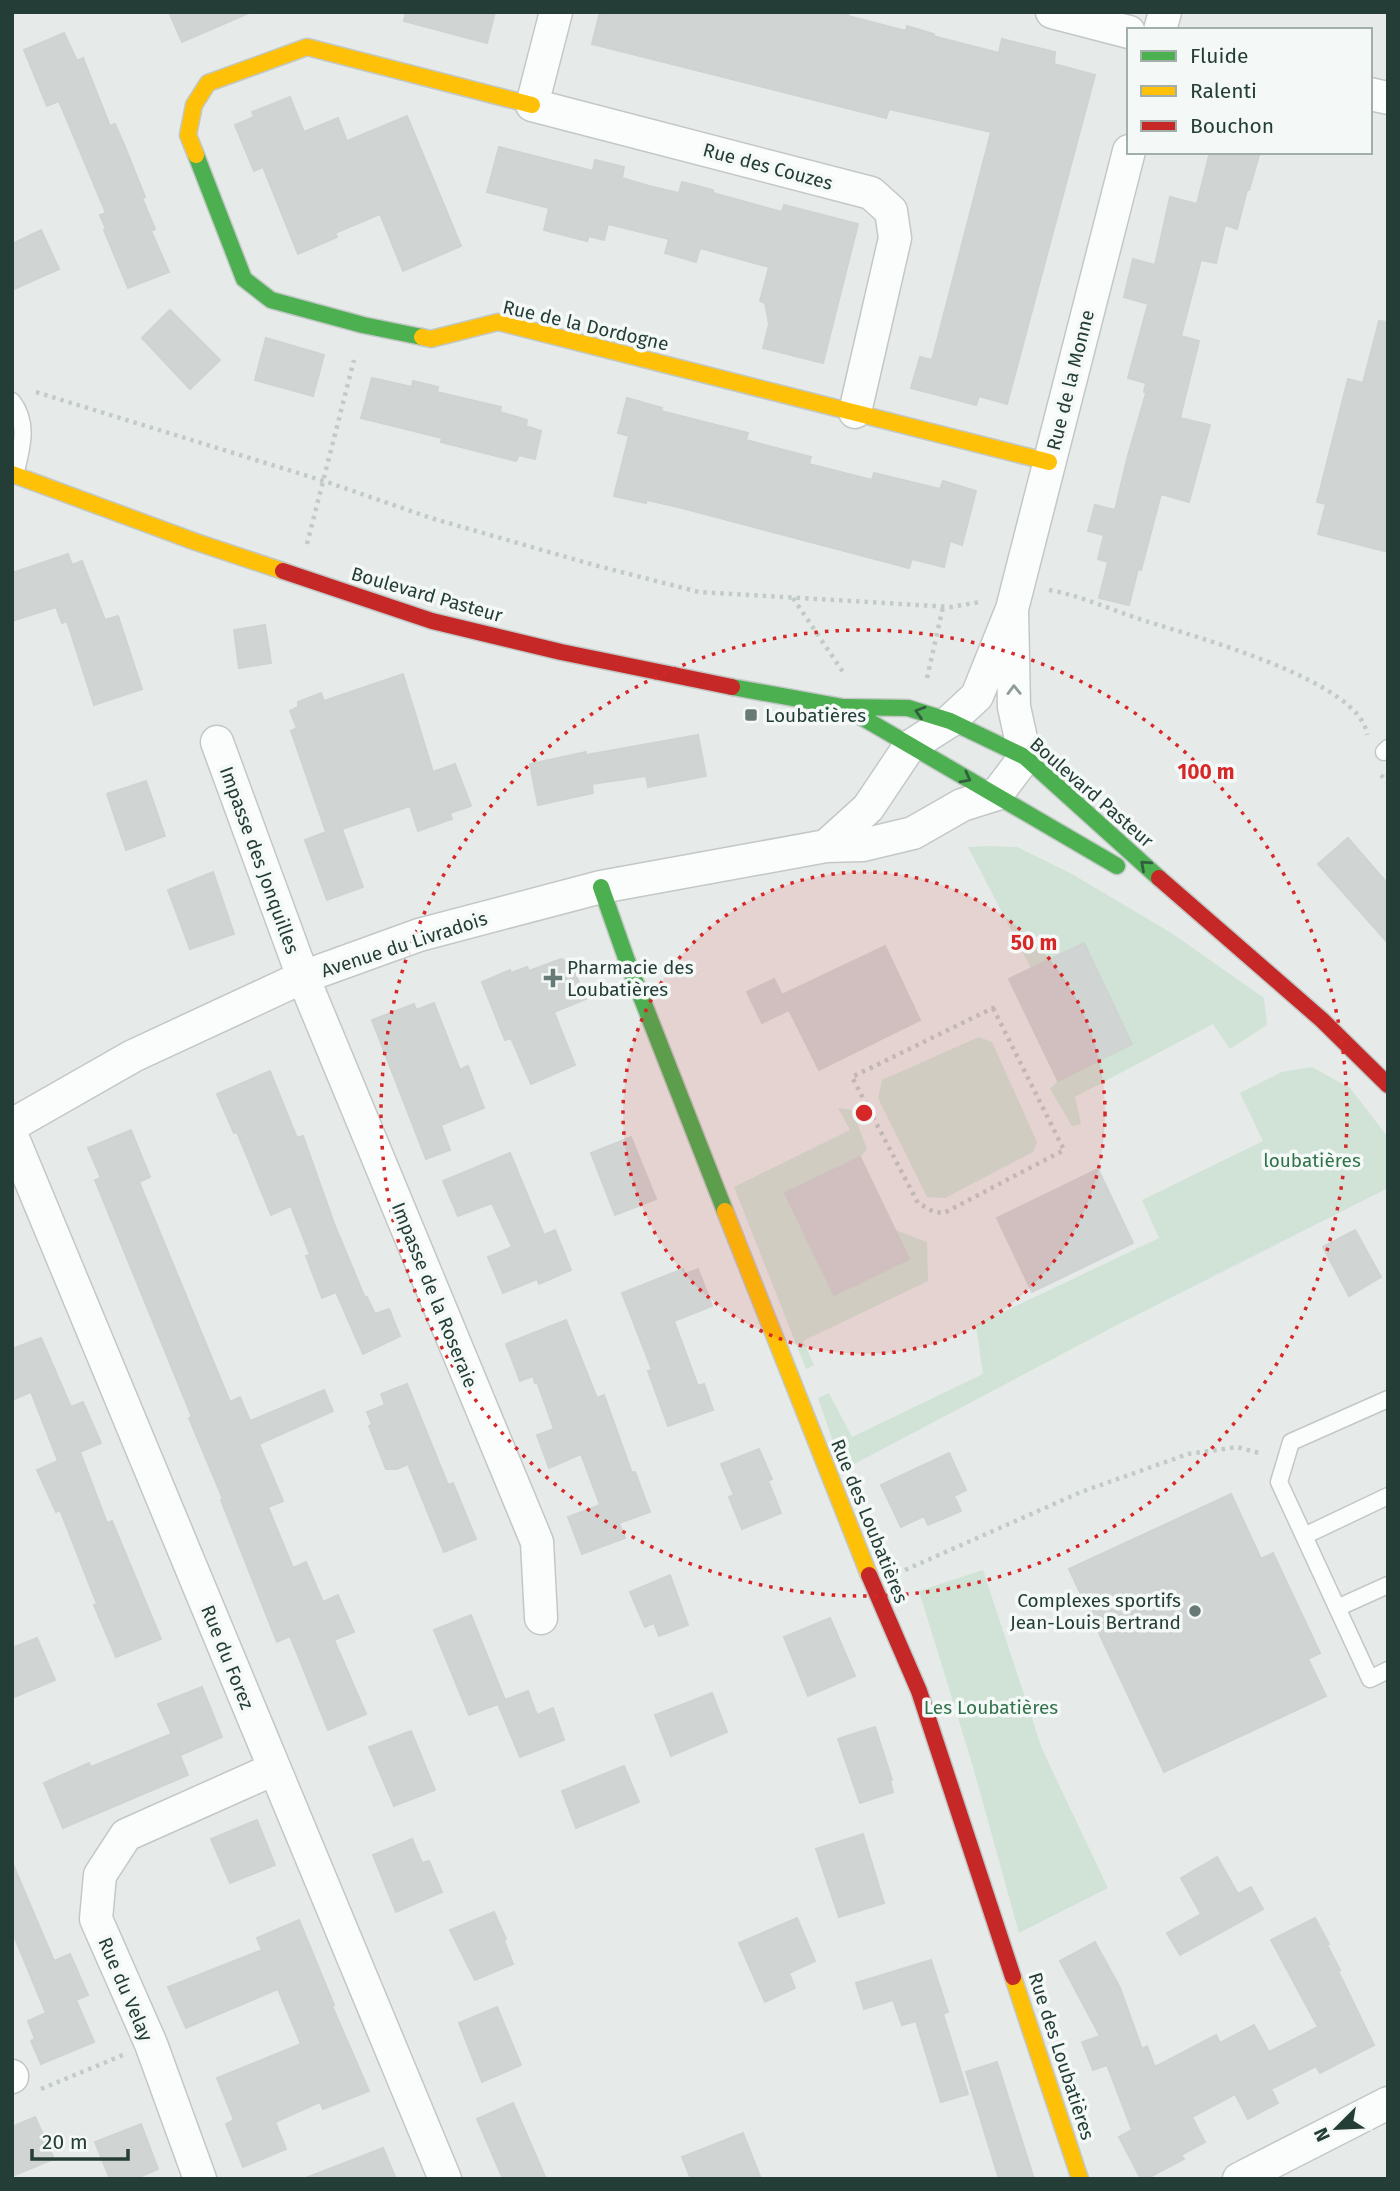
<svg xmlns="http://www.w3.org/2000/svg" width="1400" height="2191" font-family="'Fira Sans',sans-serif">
  <rect width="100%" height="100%" fill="#e6ebe9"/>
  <!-- green -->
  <path fill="#d0e3d6" d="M987 846 1017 847 1072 874 1173 934 1264 998 1267 1025 1230 1049 1213 1024 1075 1097 1081 1124 1072 1126 1050 1089 1058 1081 1124 1048 1084 944 1031 968 968 847Z
    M979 1037 992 1042 1037 1142 1033 1152 945 1198 927 1197 878 1098 882 1080Z
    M1312 1067 1350 1088 1388 1137V1188L1117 1325 843 1470 818 1398 829 1393 852 1437 983 1374 976 1325 1159 1238 1142 1200 1263 1141 1240 1093 1282 1072Z
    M838 1108 852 1110 867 1149 860 1157 785 1194 816 1256 895 1230 927 1242 928 1281 803 1341 814 1365 806 1369 734 1187 850 1130Z
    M983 1570 1042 1749 1108 1888 1019 1933 973 1767 919 1591Z"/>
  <!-- building -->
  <path fill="#d0d4d3" stroke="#cfd4d2" stroke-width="2" d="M169 12H251L182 42Z
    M406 12H495L487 43 404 21Z
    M600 12H849L848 16 906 31 907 26 934 34 933 36 999 53 1002 39 1055 52 1054 64 1095 75 1007 404 979 396 976 405 911 388 920 357 932 360 991 132 889 109 886 118 592 44Z
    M64 33 77 61 83 58 110 126 115 124 125 147 145 197 142 198 155 229 151 231 169 272 128 288 104 230 106 229 100 215 106 213 59 101 47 106 24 50Z
    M290 97 304 132 338 118 347 141 407 116 461 246 403 271 380 214 335 233 337 237 298 254 263 167 254 171 235 125 254 117 252 112Z
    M499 147 593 171 595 160 624 167 622 178 649 186 679 193 682 182 713 190V193L782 212 784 205 858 224 823 363 763 348 769 324 765 303 760 301 769 267 700 248 696 262 665 253 669 239 608 224 604 240 589 236 587 241 544 230 549 208 487 192Z
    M1210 152H1260L1249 190H1247L1237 229 1225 225 1216 263 1201 260 1181 336 1199 341 1180 418 1210 425 1189 502 1161 494 1141 570 1138 569 1129 605 1099 598 1108 562 1098 559 1104 535 1088 531 1095 505 1115 510 1127 459 1146 393 1144 392 1146 383 1128 378 1148 304 1124 297 1133 259 1155 265 1170 197 1197 204Z
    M41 230 59 269 12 290V244Z
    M170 310 220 360 190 389 142 338Z
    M1379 321 1388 322V552L1318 534 1326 504 1317 502 1348 379 1363 383Z
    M266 338 324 355 313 396 255 380Z
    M372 378 412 387 413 381 438 387 437 392 501 407 500 412 527 420 526 426 541 431 535 459 519 455 516 461 441 442 442 438 361 418Z
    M627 398 662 408 661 411 748 433 746 440 811 457 809 464 872 480 874 473 940 489 943 481 976 491 962 545 950 541 944 567 912 559 909 568 678 507 647 500 646 503 614 496 629 436 618 433Z
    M68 554 72 565 82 561 105 620 118 616 142 689 94 705 67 621 62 623 56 607 12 621V573Z
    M265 625 271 663 239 668 234 630Z
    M403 674 433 772 455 764 471 806 450 813 452 819 418 831 410 806 342 829 363 887 327 900 305 840 326 832 291 731 297 728 290 711 298 707V702L321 693 324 701Z
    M698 735 706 776 648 787 646 776 592 784 593 793 538 805 530 764 586 752V755Z
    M146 781 165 836 126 850 107 794Z
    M1348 838 1388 884V943L1318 864Z
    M213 872 234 934 190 949 168 890Z
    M1084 943 1132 1044 1058 1081 1009 979Z
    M885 946 920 1020 819 1070 789 1010 762 1023 747 992 774 979 782 995Z
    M561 959 571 964 586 999 554 1012 575 1065 531 1084 511 1038 505 1040 482 982 510 970 511 973 527 967 529 971Z
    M434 1003 460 1070 468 1066 484 1108 441 1125 450 1150 426 1159 372 1020 414 1004 416 1010Z
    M270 1071 297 1138 303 1136 335 1226 365 1298 367 1297 375 1314 389 1309 400 1336 363 1354 336 1292 322 1298 306 1256 310 1255 291 1206 271 1215 237 1132 234 1133 217 1094Z
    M131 1130 150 1177 139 1182 230 1402 240 1397 250 1421 324 1390 333 1411 259 1444 283 1501 268 1507 293 1568 306 1562 323 1602 338 1595 354 1632 334 1640 366 1714 328 1730 290 1636 277 1642 221 1500 223 1499 189 1418 192 1417 95 1180 101 1178 88 1148Z
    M631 1137 656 1199 615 1215 591 1153Z
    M510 1153 544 1235 555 1230 571 1270 539 1284 537 1279 503 1293 488 1257 512 1247 492 1203 458 1216 443 1181Z
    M860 1157 909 1259 834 1295 785 1193Z
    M1098 1169 1133 1243 1032 1292 997 1218Z
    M1355 1230 1381 1277 1349 1296 1323 1247Z
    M683 1269 685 1274 698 1269 712 1306 674 1321 698 1386 704 1384 713 1410 668 1426 648 1371 652 1370 622 1293Z
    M566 1320 597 1398 604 1395 632 1473 635 1472 650 1512 619 1523 625 1538 582 1554 568 1517 600 1505 581 1454 549 1468 537 1435 554 1429 537 1382 535 1383 533 1376 520 1381 506 1344Z
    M41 1338 71 1407 83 1402 101 1443 80 1452 107 1523 112 1521 161 1639 116 1657 94 1605 97 1604 60 1510 56 1512 37 1470 58 1461 31 1392 12 1400V1349Z
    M407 1384 448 1485 453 1483 476 1539 444 1552 408 1464 397 1469H386L369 1426 372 1424 367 1412 385 1405 381 1394Z
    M759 1449 772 1479 768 1481 781 1513 742 1529 729 1497 734 1495 721 1464Z
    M949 1453 966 1490 954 1496 961 1511 928 1525 924 1516 901 1527 881 1485Z
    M1231 1494 1261 1559 1273 1553 1320 1653 1308 1659 1326 1696 1164 1772 1069 1569Z
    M670 1575 688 1625 659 1636 654 1623 645 1627 630 1592Z
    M471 1615 505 1700 528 1691 537 1715 553 1708 564 1740 520 1757 498 1704 469 1715 434 1630Z
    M830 1618 855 1676 808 1696 784 1637Z
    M37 1638 55 1680 12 1698V1648Z
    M202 1687 222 1737 181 1755 158 1704Z
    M712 1693 727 1732 671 1756 655 1715Z
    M875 1727 892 1780H890L893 1792 860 1803 838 1739Z
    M411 1731 435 1790 394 1806 369 1747Z
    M171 1734 188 1775 63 1828 44 1783 89 1763 91 1767Z
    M624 1766 639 1802 576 1828 562 1791Z
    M257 1820 275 1865 230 1883 211 1839Z
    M863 1834 884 1903 839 1917 816 1849Z
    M412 1839 422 1863 429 1861 442 1892 396 1912 373 1855Z
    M1217 1857 1238 1894 1251 1887 1263 1909 1180 1955 1167 1933 1201 1914 1181 1878Z
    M12 1862 54 1961 70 1954 88 1995 76 2000 94 2042 41 2064 31 2041 35 2039 28 2021 46 2013 12 1931Z
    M494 1912 506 1939 504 1940 513 1964 475 1980 450 1930Z
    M797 1918 815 1961 789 1973 795 1988 765 2002 739 1943Z
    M1315 1918 1329 1944 1327 1945 1340 1970 1338 1971 1374 2045 1320 2073 1316 2066 1271 2089 1278 2103 1248 2119 1235 2094 1192 2117 1205 2142 1181 2155 1184 2159 1146 2179H1141L1119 2137 1132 2130 1107 2065 1093 2070 1082 2042 1100 2036 1060 1961 1095 1942 1120 1988 1142 2049 1147 2046 1155 2067 1216 2035 1220 2043 1254 2025 1269 2052 1318 2027 1271 1940Z
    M299 1920 334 2005 332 2006 369 2091 323 2109 320 2102 275 2122 286 2149 243 2167 226 2124 234 2120 217 2078 301 2044 278 1989 186 2028 168 1987 262 1950 257 1938Z
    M931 1960 948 2012 943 2014 968 2094 941 2102 916 2021 902 2025 893 2000 864 2009 856 1983Z
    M497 2007 521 2065 482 2082 459 2023Z
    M997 2062 1034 2179H999L966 2072Z
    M513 2103 546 2179H503L477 2119Z
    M35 2117 54 2159 12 2176V2127Z
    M141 2124 158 2169 135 2179H110L95 2142Z
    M743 2133 761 2179H691L682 2157Z
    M383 2148 396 2179H309L308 2177Z"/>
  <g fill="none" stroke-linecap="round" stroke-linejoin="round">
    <defs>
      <path id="lane" d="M12 401C30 424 21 450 15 475
        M1384 752 1388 748
        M1388 1399 1291 1442 1279 1482 1370 1679 1388 1670
        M1304 1536 1388 1496
        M1337 1608 1388 1585"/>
      <path id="street" d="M556 12 532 105 871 193 891 211 895 238 855 412
        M1052 12 1129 32
        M1160 30 1165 12
        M1370 94 1388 98
        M217 742 303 977 537 1542 541 1618
        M826 846 868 808 909 747 950 721 977 696 1012 609 1129 151
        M12 1125 133 1056 303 977 419 935 601 887 826 846 863 845 913 833 962 805 997 794 1025 757 1014 707 1012 609
        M12 1136 445 2179
        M12 2076V2077
        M200 2179 151 2044 96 1919 100 1875 126 1835 274 1769
        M1239 2179 1388 2103"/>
      <path id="fast" d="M196 155 244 279 271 300 363 325 422 337
        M732 687 843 707 908 708 950 721 1025 757 1159 878
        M846 708 1117 866
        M601 887 626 958 725 1211"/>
      <path id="slow" d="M196 155 188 135 194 105 208 83 307 47 532 105
        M422 337 431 339 498 322 1049 462
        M12 474 196 542 283 571
        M725 1211 869 1575
        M1013 1977 1080 2179"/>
      <path id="jam" d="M283 571 432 621 561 652 732 687
        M1159 878 1322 1020 1388 1085
        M869 1575 919 1691 1013 1977"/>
    </defs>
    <!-- lane casing -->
    <use href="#lane" stroke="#c3c8c6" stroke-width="19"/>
    <!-- street casing -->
    <use href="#street" stroke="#c3c8c6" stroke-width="35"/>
    <!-- fast casing -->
    <use href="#fast" stroke="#c2c8c6" stroke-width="19"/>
    <!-- slow casing -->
    <use href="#slow" stroke="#c2c8c6" stroke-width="19"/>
    <!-- jam casing -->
    <use href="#jam" stroke="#c2c8c6" stroke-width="19"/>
    <!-- path -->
    <path stroke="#c2cbc7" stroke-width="4.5" stroke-dasharray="3.5 5" stroke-linecap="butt" d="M36 392 324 481 431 518 594 565 699 592 951 607 980 602
      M307 544 354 360
      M1049 590C1083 596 1113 611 1146 621 1192 636 1362 681 1367 735
      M793 598 843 672
      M927 678 943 607
      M1381 775 1388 782
      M993 1008 1064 1150 944 1213 934 1212 918 1203 852 1077Z
      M905 1570 1081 1492 1188 1454 1237 1447 1263 1454
      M41 2089 123 2055"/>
    <!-- lane -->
    <use href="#lane" stroke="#fbfcfc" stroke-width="16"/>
    <!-- street -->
    <use href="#street" stroke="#fbfcfc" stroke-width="32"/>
    <!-- fast -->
    <use href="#fast" stroke="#4caf50" stroke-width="16"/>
    <!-- slow -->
    <use href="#slow" stroke="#ffc107" stroke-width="16"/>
    <!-- jam -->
    <use href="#jam" stroke="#c62828" stroke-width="16"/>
  </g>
  <!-- one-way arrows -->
  <defs><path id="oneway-chevron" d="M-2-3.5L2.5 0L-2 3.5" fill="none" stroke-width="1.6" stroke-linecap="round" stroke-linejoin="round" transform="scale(1.75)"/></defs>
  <use stroke="#909c9a" href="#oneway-chevron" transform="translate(1014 690) rotate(-91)"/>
  <g stroke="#305f3e">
    <use href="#oneway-chevron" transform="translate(920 712) rotate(-163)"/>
    <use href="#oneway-chevron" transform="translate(966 778) rotate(28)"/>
    <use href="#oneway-chevron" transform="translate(1145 865) rotate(-138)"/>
  </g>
  <!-- distance rings -->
  <circle cx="864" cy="1113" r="241" fill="#d62828" fill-opacity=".12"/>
  <g fill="none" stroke="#d62828" stroke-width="3.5" stroke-dasharray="3.5 7">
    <circle cx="864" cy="1113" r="241"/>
    <circle cx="864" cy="1113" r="483"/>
  </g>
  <!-- markers -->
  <g fill="#687a75" stroke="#f4f9f7" stroke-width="2.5">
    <rect x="744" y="708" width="14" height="14" rx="3.5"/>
    <path d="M549.5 967.5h7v7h7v7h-7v7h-7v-7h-7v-7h7z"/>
    <circle cx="1195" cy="1611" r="7"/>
  </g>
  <g text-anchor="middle" stroke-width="7" stroke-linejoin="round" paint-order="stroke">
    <!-- street labels -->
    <g font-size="19" fill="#243d37" stroke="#f4f9f7">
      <text transform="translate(768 166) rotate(15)" y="7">Rue des Couzes</text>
      <text transform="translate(586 325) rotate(13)" y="7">Rue de la Dordogne</text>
      <text transform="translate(1070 380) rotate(-76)" y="7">Rue de la Monne</text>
      <text transform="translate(427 594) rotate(16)" y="7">Boulevard Pasteur</text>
      <text transform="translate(1092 792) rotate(41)" y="7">Boulevard Pasteur</text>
      <text transform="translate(260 860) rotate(70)" y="7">Impasse des Jonquilles</text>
      <text transform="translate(404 944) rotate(-18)" y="7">Avenue du Livradois</text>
      <text transform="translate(435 1295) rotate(68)" y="7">Impasse de la Roseraie</text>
      <text transform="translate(870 1521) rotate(68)" y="7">Rue des Loubatières</text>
      <text transform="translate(228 1657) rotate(68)" y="7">Rue du Forez</text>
      <text transform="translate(126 1989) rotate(67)" y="7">Rue du Velay</text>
      <text transform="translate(1062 2056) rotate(72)" y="7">Rue des Loubatières</text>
    </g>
    <!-- poi labels -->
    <g font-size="19" fill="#243d37" stroke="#f4f9f7" text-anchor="start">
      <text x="765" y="722">Loubatières</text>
      <text x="567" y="974">Pharmacie des<tspan x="567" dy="22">Loubatières</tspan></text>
      <text x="1181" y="1607" text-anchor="end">Complexes sportifs<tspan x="1181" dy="22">Jean-Louis Bertrand</tspan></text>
    </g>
    <!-- park labels -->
    <g font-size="19" fill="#31724b" stroke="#f4f9f7">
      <text x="1312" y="1167">loubatières</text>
      <text x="991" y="1714">Les Loubatières</text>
    </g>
  </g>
  <circle cx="864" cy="1113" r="10" fill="#d62828" stroke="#f4f9f7" stroke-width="3.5"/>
  <g font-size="21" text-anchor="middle" font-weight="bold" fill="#d62828" stroke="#f4f9f7" stroke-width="7" stroke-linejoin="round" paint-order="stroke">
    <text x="1206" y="779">100 m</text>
    <text x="1034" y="950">50 m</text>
  </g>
  <!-- border -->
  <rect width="1400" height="2191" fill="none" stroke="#243d37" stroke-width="28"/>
  <!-- legend -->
  <rect x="1127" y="28" width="245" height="126" fill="#f4f9f7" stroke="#a1aeaa" stroke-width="2"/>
  <rect x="1141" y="51" width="35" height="10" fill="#4caf50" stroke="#a1aeaa" stroke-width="2"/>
  <text x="1190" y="63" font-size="21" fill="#243d37">Fluide</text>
  <rect x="1141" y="86" width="35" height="10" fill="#ffc107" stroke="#a1aeaa" stroke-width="2"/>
  <text x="1190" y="98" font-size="21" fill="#243d37">Ralenti</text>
  <rect x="1141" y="121" width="35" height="10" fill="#c62828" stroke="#a1aeaa" stroke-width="2"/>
  <text x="1190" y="133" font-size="21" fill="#243d37">Bouchon</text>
  <!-- north arrow -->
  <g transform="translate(1337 2128) rotate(246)" stroke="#f4f9f7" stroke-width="5" paint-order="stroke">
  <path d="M0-5L12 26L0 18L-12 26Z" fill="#243d37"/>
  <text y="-10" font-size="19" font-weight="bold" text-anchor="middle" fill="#243d37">N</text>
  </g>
  <!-- scale -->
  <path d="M32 2149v10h96v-10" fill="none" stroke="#243d37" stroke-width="3.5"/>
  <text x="42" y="2149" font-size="21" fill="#243d37" stroke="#f4f9f7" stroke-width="5" paint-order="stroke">20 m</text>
</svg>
